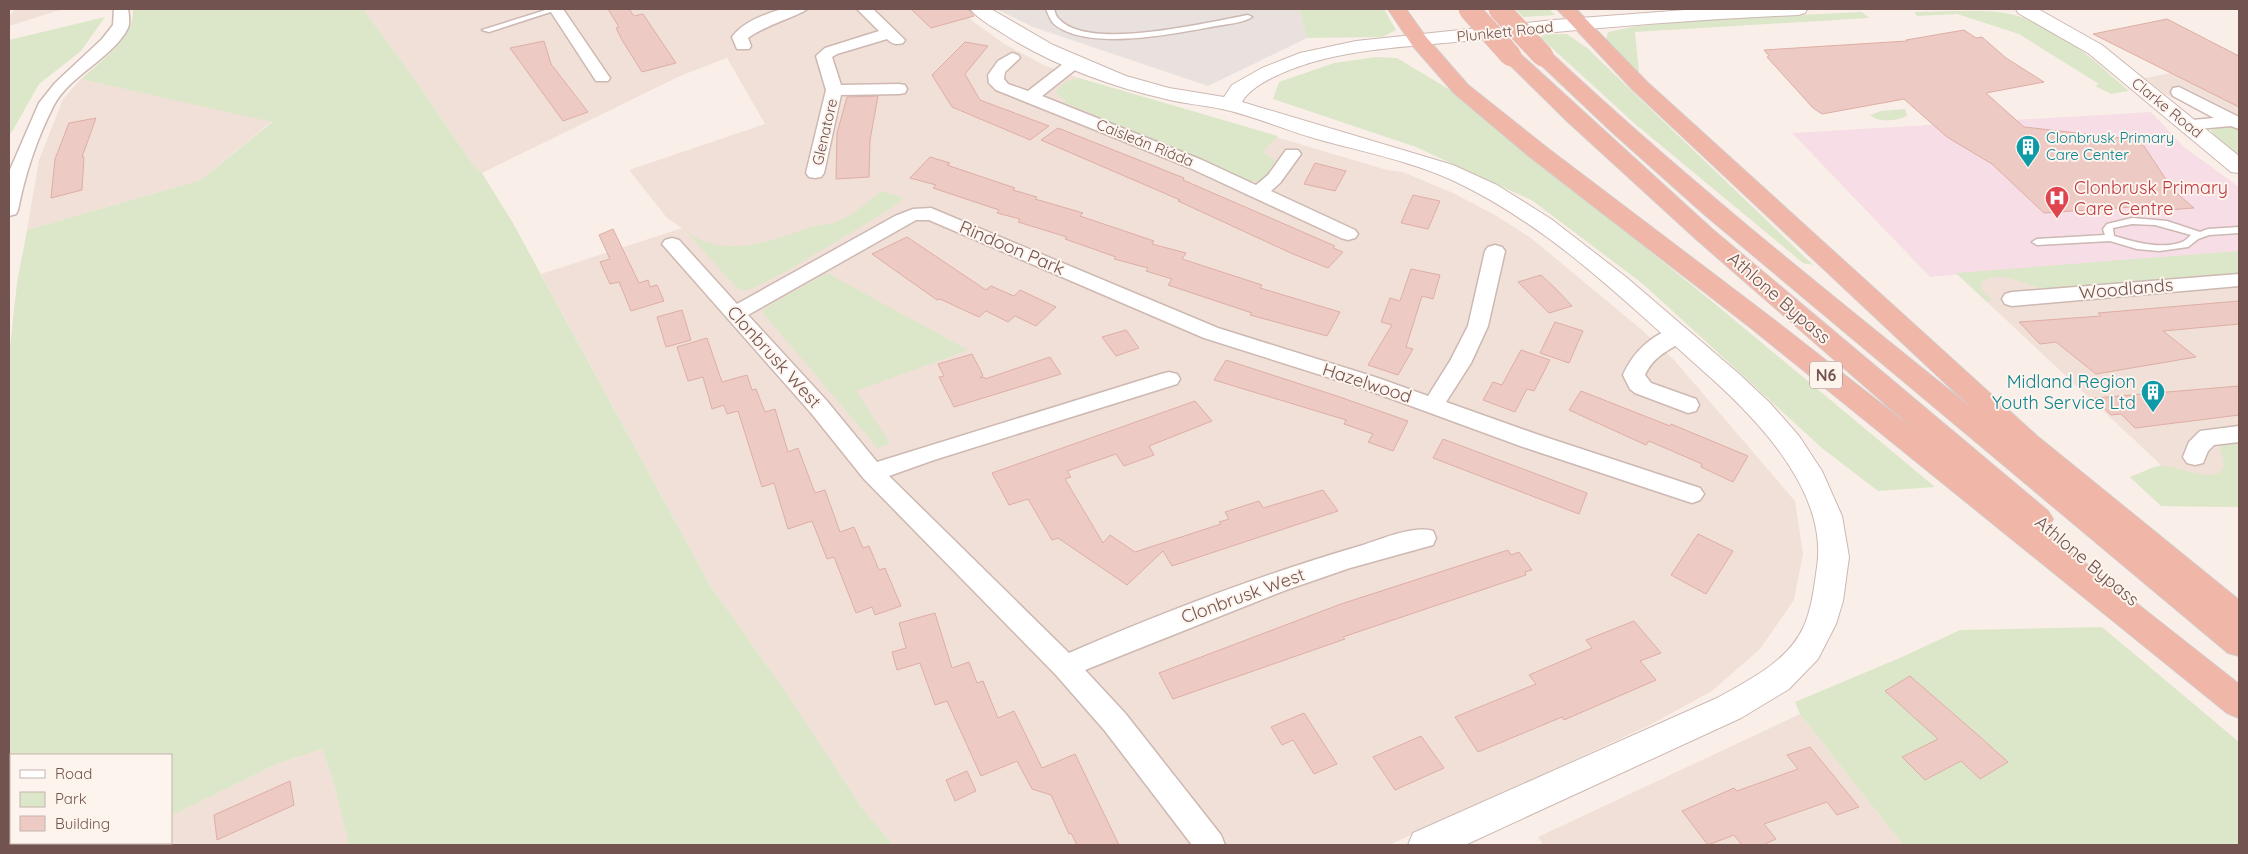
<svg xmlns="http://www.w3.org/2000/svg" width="2248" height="854" font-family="Quicksand,sans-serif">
  <rect width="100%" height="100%" fill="#faefe8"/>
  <!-- residential -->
  <path fill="#f1e0d7" d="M15 9H63L9 26V17Z
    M363 9H959L975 23 1006 45 1044 65 1084 80 1387 170 1403 172 1453 193 1495 215 1531 238 1642 330 1675 361 1795 501 1803 554 1794 600 1760 649 1712 691 1648 726 1389 845H893L862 808 781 685 711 587 541 274 682 228 667 218 629 170 765 124 727 58 680 76 482 173 474 166 413 77Z
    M2208 66 2239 82V127L2165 94 2145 78Z
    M81 79 272 121 201 180 27 230 39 160 63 99Z
    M2239 251V507L2161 506 2130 477 2161 465 1956 273Z
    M1800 714 1903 845H1543L1538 837Z
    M322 749 334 784 349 845H111L117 843H171V816L276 764Z"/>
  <!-- industrial -->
  <path fill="#e9e1de" d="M996 9H1299L1307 38 1208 86 1033 27Z"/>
  <!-- medical -->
  <path fill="#f7dde6" d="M2151 112 2184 147 2239 187V251L1930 277 1792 133Z"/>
  <!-- green -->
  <path fill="#dbe7c8" d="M133 9H363L413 77 474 166 482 173 513 223 711 587 781 685 862 808 893 845H349L334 784 322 749 276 764 171 816V755H11V843H117L111 845H9V357L17 283 27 230 201 180 272 122 81 79C101 61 135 38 133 9Z
    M1299 9H1384L1396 30 1382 37 1307 38Z
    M1515 9H1549L1555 15 1523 17Z
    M1956 11C1974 11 1993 10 2010 14 2057 24 2094 61 2129 91L2111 94 2095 86 2099 84 2019 34 1957 14 1917 16 1914 12Z
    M1862 12 1869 18 1635 32 1639 73 1616 53 1606 39 1608 32 1637 26 1732 18Z
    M105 17 81 51 39 84 12 132 9 133V40Z
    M1546 34H1567L1587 48 1813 265 1803 263 1634 123 1540 37Z
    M1376 57 1397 58 1455 93 1720 308 1935 487 1878 491 1823 449 1643 284 1533 201 1416 147 1273 99 1279 82 1334 63Z
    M1079 78 1278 136 1263 152 1275 160 1273 167 1261 181H1250L1064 102 1066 100 1060 97 1056 92C1061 83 1069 80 1079 78Z
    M1905 109 1907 116C1896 121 1880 123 1870 115L1881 111Z
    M2224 126 2239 128V156L2214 136 2211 130Z
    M881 191 904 198 890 209 787 271 752 289 743 290 737 288 683 228C722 264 776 238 819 225 841 227 865 204 881 191Z
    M2239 251V275L2051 290C2027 288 2003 267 1981 282L1982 291 1992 300 1987 302 1956 273Z
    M827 273 968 350 856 391 890 443 878 448 762 312 765 308Z
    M2239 440V507L2161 506 2130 477C2140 474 2153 465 2163 466 2181 466 2239 494 2220 450L2222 445Z
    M2102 627 2239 742V845H1903L1800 714 1795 702 1902 657 1960 630Z"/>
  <!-- building -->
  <path fill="#edcac3" stroke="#deaea5" d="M608 9H629L634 16 643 14 676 63 642 72 622 40 616 28 619 27Z
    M911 9H968L974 16 931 28Z
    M2167 19 2239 56V107L2093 34Z
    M1964 30 1976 38 1982 37 2006 58 2044 82 1986 93 2024 127 2140 140 2173 190 2194 208 2167 210 2162 205 2044 213 1992 164 1947 137 1904 99 1822 114 1813 108 1767 57 1769 56 1764 50 1907 41 1906 40Z
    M544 41 551 64 588 112 563 121 510 48Z
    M965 42 988 46 965 74 980 100 1049 126 1030 140 952 107 932 75Z
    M878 96 870 140 869 177 836 179 837 133 847 97Z
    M96 118 82 157H84L82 190 51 198 55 159 69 123Z
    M1058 128 1184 178 1183 180 1335 246 1333 248 1343 252 1328 268 1293 254 1178 201 1180 200 1041 140Z
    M930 157 950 163 947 165 1015 188 1013 190 1037 197 1035 199 1083 213 1080 216 1154 241 1152 244 1186 253 1182 259 1262 285 1260 288 1340 312 1327 336 1250 315 1252 313 1168 285 1172 279 1146 271 1148 268 1114 259 1116 257 1065 239 1067 237 1018 222 1020 219 997 213 999 210 933 188 936 185 910 178Z
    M1315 163 1346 171 1335 191 1304 184Z
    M1413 195 1440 201 1428 229 1401 223Z
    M613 229 639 283 648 280 650 287 657 285 664 301 631 311 619 282 610 284 600 262 610 259 599 235Z
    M907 237 986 290 991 286 1014 296 1020 290 1056 307 1036 326 1015 316 1008 322 986 311 979 317 940 299 937 300 872 254Z
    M1411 269 1440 275 1433 299 1422 296 1406 347 1413 349 1398 375 1368 365 1392 325 1381 322 1390 298 1400 301Z
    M1541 275 1557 290 1572 306 1549 313 1518 282Z
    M2239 301V324L2163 331 2196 357 2096 374 2056 342 2040 344 2019 322 2101 316 2098 313Z
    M682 310 691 340 666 347 657 317Z
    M1555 322 1583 331 1569 363 1540 353Z
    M1126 330 1139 348 1116 356 1102 337Z
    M707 338 722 382 747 375 752 390 756 389 765 412 775 409 788 452 798 448 815 493 825 490 840 532 854 527 863 548 869 546 879 570 885 568 901 606 875 615 872 607 856 613 834 557 827 559 812 521 788 529 774 483 762 487 738 411 727 414 724 405 712 409 703 377 688 381 677 347Z
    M1521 350 1550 360 1534 391 1527 389 1515 412 1483 400 1493 382 1502 385Z
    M972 354 983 375 980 378 984 377 985 379 1050 357 1061 374 954 407 939 377 944 376 938 364Z
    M1226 360 1334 395 1408 421 1393 451 1368 442 1373 434 1344 424 1346 420 1214 380Z
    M2239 386V415L2135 428 2121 414 2111 415 2095 398Z
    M1581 391 1670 426 1671 424 1748 456 1733 482 1701 467 1702 464 1649 441 1646 445 1569 410Z
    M1195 401 1212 421 1149 446 1154 455 1124 466 1116 454 1067 471 1071 477 1065 479 1103 543 1110 535 1135 552 1221 524 1219 522 1229 519 1225 512 1259 501 1263 508 1323 490 1338 511 1172 566 1163 551 1127 585 1058 538 1052 540 1028 499 1009 505 992 473Z
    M1443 439 1587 493 1579 514 1433 458Z
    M1698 534 1733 551 1706 594 1671 575Z
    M1508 550 1511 555 1519 552 1532 570 1525 572 1526 575 1343 637 1345 639 1173 699 1159 673 1341 604Z
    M935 613 952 668 969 662 977 683 983 681 998 718 1014 711 1042 768 1075 754 1119 845H1077L1071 833 1069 834 1051 795 1032 789 1017 761 981 776 947 701 935 705 920 663 897 670 892 652 906 648 899 623Z
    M1634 621 1661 653 1640 661 1656 680 1564 720 1562 717 1478 752 1455 717 1536 684 1529 675 1592 648 1586 640Z
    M1910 676 1979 736 2008 762 1980 779 1961 761 1925 780 1902 757 1938 739 1885 691Z
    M1304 713 1337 764 1314 774 1293 740 1282 745 1271 727Z
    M1421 736 1444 768 1395 790 1373 757Z
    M1810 747 1859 807 1837 815 1827 802 1764 824 1776 839 1763 845H1742L1734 835 1708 845 1682 811 1734 788 1737 791 1798 769 1787 755Z
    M967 771 976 791 955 801 946 780Z
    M290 781 294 805 217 840 214 815Z"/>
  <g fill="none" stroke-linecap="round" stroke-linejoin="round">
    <defs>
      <path id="service" d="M549 9H560L489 32 482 30Z
        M1046 9H1054C1055 12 1056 17 1059 19 1088 52 1208 22 1248 15L1252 17C1242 24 1223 24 1211 27 1173 34 1084 52 1053 23 1050 19 1048 14 1046 9Z
        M2132 218 2167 221 2200 232 2208 229 2239 227V233L2209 235 2198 239 2188 247 2159 251 2137 249 2110 241 2037 245 2032 242 2037 239 2105 235 2103 229 2107 224ZM2132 224 2155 225 2191 235C2189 237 2185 241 2182 242 2162 250 2134 242 2114 236L2113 228Z"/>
      <path id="minor" d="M114 9H128C129 14 130 23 128 28 112 59 71 74 54 105 37 138 25 174 18 210L16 214 9 216V172L39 103 55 83 102 39 113 25Z
        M549 9H563L610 78 608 81H596Z
        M782 9H807C803 14 761 27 748 38L751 46 749 49H737L732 37C743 22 765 14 782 9Z
        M857 9H873L905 40 903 43C895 45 892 44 887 39L837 54 832 57 841 85 899 84 905 85 907 89 905 93 899 94 841 95 824 173 821 177 815 178 809 177 806 173 826 90 816 56 825 48 879 31Z
        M1012 53 1018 55 1020 58 1005 72 1004 79 1008 84 1028 91 1068 60H1080L1082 63 1080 66 1042 96 1202 160 1256 185 1268 175 1286 150H1298L1301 154 1280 183 1271 191 1355 230 1358 234 1355 238 1348 240 1341 238 1190 168 996 90 989 83 988 75 998 61Z
        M2179 87 2239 117V129L2231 126 2187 130 2181 129 2178 125 2181 121 2214 118 2173 96 2171 92 2173 88Z
        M931 208 1218 328 1378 378 1428 396 1450 361 1468 326 1485 251 1488 247 1495 245 1502 247 1505 251 1488 326 1471 363 1446 402 1539 435 1700 488 1704 494 1700 500 1692 503 1523 447 1362 388 1204 338 929 220H916L909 224 748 315 827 401 877 462 1161 374 1169 372 1177 374 1180 379 1177 384 934 460 889 476 1069 653C1164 612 1263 574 1363 545 1381 539 1415 525 1433 531L1436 538 1433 545 1350 568 1286 590 1085 670 1125 713 1221 835 1225 845H1192L1105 731 1056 675 864 479 811 413 662 244 665 240 672 238 679 240 737 304 895 216 913 209Z
        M2239 274V286L2012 306 2005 304 2002 299 2005 294 2012 292Z
        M1677 327 1684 329 1687 334C1678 350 1656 350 1645 375L1651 383 1696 399 1699 405 1696 411 1688 413 1635 393 1630 389 1623 375C1633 352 1652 334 1677 327Z
        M2239 426V442L2214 445 2208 451 2203 463 2195 465 2187 463 2183 457 2189 442 2200 431Z"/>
      <path id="tertiary" d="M970 9H991L1053 45 1126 76 1169 88 1224 97 1232 85 1262 68 1300 53 1356 41 1554 20 1698 9H1807L1805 13 1798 15C1687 20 1577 29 1466 41 1416 46 1362 48 1313 62 1292 68 1252 83 1242 102L1453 165 1497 185 1551 219 1626 277 1738 373 1770 403 1799 436 1822 471 1842 516 1849 557 1843 601 1836 624 1818 659 1789 689 1741 718 1465 845H1408L1413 833 1717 698C1748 681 1788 661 1803 628 1812 609 1814 587 1817 567 1828 494 1761 423 1711 378 1631 307 1552 227 1454 181 1411 161 1363 152 1317 139 1285 130 1254 116 1222 109 1204 105 1185 104 1166 99 1112 87 1058 67 1010 38 997 29 980 21 970 9Z
        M2016 9H2038L2102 45 2239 156V173L2231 172 2088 53 2018 13Z"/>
      <path id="trunk" d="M1388 9H1406L1426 37 1468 85 1546 147 1769 316 1915 430 1696 239 1567 121 1501 56 1504 52 1511 50 1518 52 1712 229 2048 511 2053 519 2048 527 2042 529 2239 684V718L2227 713 1751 328 1530 157 1454 93 1412 45Z
        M1557 9H1576L1647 82 2037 436 2239 600V656L2228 653 1705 215 1612 132 1536 60 1533 56 1536 52 1543 50 1550 52C1685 179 1830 294 1974 410L1633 90Z"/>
    </defs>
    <!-- service casing -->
    <use href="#service" stroke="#cdb8b2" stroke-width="3"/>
    <!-- minor casing -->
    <use href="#minor" stroke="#cdb8b2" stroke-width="3"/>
    <!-- tertiary casing -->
    <use href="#tertiary" stroke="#cdb8b2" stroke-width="2"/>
    <!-- trunk casing -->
    <use href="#trunk" stroke="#d5cbca" stroke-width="2"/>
    <!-- service -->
    <use href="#service" fill="#fff" fill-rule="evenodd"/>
    <!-- minor -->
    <use href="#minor" fill="#fff" fill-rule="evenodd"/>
    <!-- tertiary -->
    <use href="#tertiary" fill="#fff" fill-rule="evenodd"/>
    <!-- trunk -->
    <use href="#trunk" fill="#f0b6a7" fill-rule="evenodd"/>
    <defs>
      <path id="trunk-bridge" d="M1469 9 1511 56
        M1499 9 1543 56"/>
    </defs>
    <!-- trunk-bridge casing -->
    <use href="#trunk-bridge" stroke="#d5cbca" stroke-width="22" stroke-linecap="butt"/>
    <!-- trunk-bridge -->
    <use href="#trunk-bridge" stroke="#f0b6a7" stroke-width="21"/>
  </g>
  <!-- icons -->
  <defs>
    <symbol id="building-pin" viewBox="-11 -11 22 30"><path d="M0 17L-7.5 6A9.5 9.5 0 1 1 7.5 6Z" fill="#0f9aa8" stroke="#fdf4ee"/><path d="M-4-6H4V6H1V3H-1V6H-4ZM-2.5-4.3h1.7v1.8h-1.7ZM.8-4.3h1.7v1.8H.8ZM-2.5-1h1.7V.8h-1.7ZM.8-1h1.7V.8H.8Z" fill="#fff"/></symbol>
    <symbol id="hospital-pin" viewBox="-11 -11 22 30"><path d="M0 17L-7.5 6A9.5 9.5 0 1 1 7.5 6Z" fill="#e0444e" stroke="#fdf4ee"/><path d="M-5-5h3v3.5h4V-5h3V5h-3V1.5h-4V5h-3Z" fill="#fff"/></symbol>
  </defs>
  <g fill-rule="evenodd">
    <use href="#building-pin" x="2014" y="133" width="28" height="38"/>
    <use href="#hospital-pin" x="2043" y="184" width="28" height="38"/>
    <use href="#building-pin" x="2139" y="378" width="28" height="38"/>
  </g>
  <g text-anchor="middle" stroke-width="4" stroke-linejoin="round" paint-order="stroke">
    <!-- far-street labels -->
    <g font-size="15" fill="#72534f" stroke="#fdf4ee">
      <text transform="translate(1505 32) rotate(-6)" y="5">Plunkett Road</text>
      <text transform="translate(2167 108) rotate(39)" y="5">Clarke Road</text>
      <text transform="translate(825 132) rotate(-77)" y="5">Glenatore</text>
      <text transform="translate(1145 143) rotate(22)" y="5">Caisleán Riáda</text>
    </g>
    <!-- far-culture labels -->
    <g font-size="15" fill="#0d838f" stroke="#fdf4ee" text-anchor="start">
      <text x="2046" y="143">Clonbrusk Primary<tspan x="2046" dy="17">Care Center</tspan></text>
    </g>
    <!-- shield labels -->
    <rect fill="#fdf4ee" stroke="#9c837f" stroke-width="1" x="1810" y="361.5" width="32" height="27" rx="4"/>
    <g font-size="16" font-weight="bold" fill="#72534f">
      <text x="1826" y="381">N6</text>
    </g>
    <!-- health labels -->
    <g font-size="18" fill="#be3a42" stroke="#fdf4ee" text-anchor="start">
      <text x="2074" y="194">Clonbrusk Primary<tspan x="2074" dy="21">Care Centre</tspan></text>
    </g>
    <!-- street labels -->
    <g font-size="18" fill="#72534f" stroke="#fdf4ee">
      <text transform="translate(1012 248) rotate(23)" y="6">Rindoon Park</text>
      <text transform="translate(2126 289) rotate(-5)" y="6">Woodlands</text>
      <text transform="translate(1779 298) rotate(41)" y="6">Athlone Bypass</text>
      <text transform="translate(774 357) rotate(48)" y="6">Clonbrusk West</text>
      <text transform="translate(1367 383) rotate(18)" y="6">Hazelwood</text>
      <text transform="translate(2087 561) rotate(40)" y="6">Athlone Bypass</text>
      <text transform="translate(1243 596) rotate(-20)" y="6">Clonbrusk West</text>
    </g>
    <!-- culture labels -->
    <g font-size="18" fill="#0d838f" stroke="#fdf4ee" text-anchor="end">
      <text x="2136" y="388">Midland Region<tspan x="2136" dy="21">Youth Service Ltd</tspan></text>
    </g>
  </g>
  <!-- border -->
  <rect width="2248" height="854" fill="none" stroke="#72534f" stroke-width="20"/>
  <!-- legend -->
  <rect x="10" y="754" width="162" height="90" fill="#fdf4ee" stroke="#c5b4ae"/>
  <rect x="20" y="770" width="25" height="8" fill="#ffffff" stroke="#c5b4ae"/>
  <text x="55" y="779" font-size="15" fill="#72534f">Road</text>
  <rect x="20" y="792" width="25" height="15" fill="#dbe7c8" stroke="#c5b4ae"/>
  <text x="55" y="804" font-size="15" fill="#72534f">Park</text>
  <rect x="20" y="816" width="25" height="15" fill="#edcac3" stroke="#c5b4ae"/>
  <text x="55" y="829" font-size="15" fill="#72534f">Building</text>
</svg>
